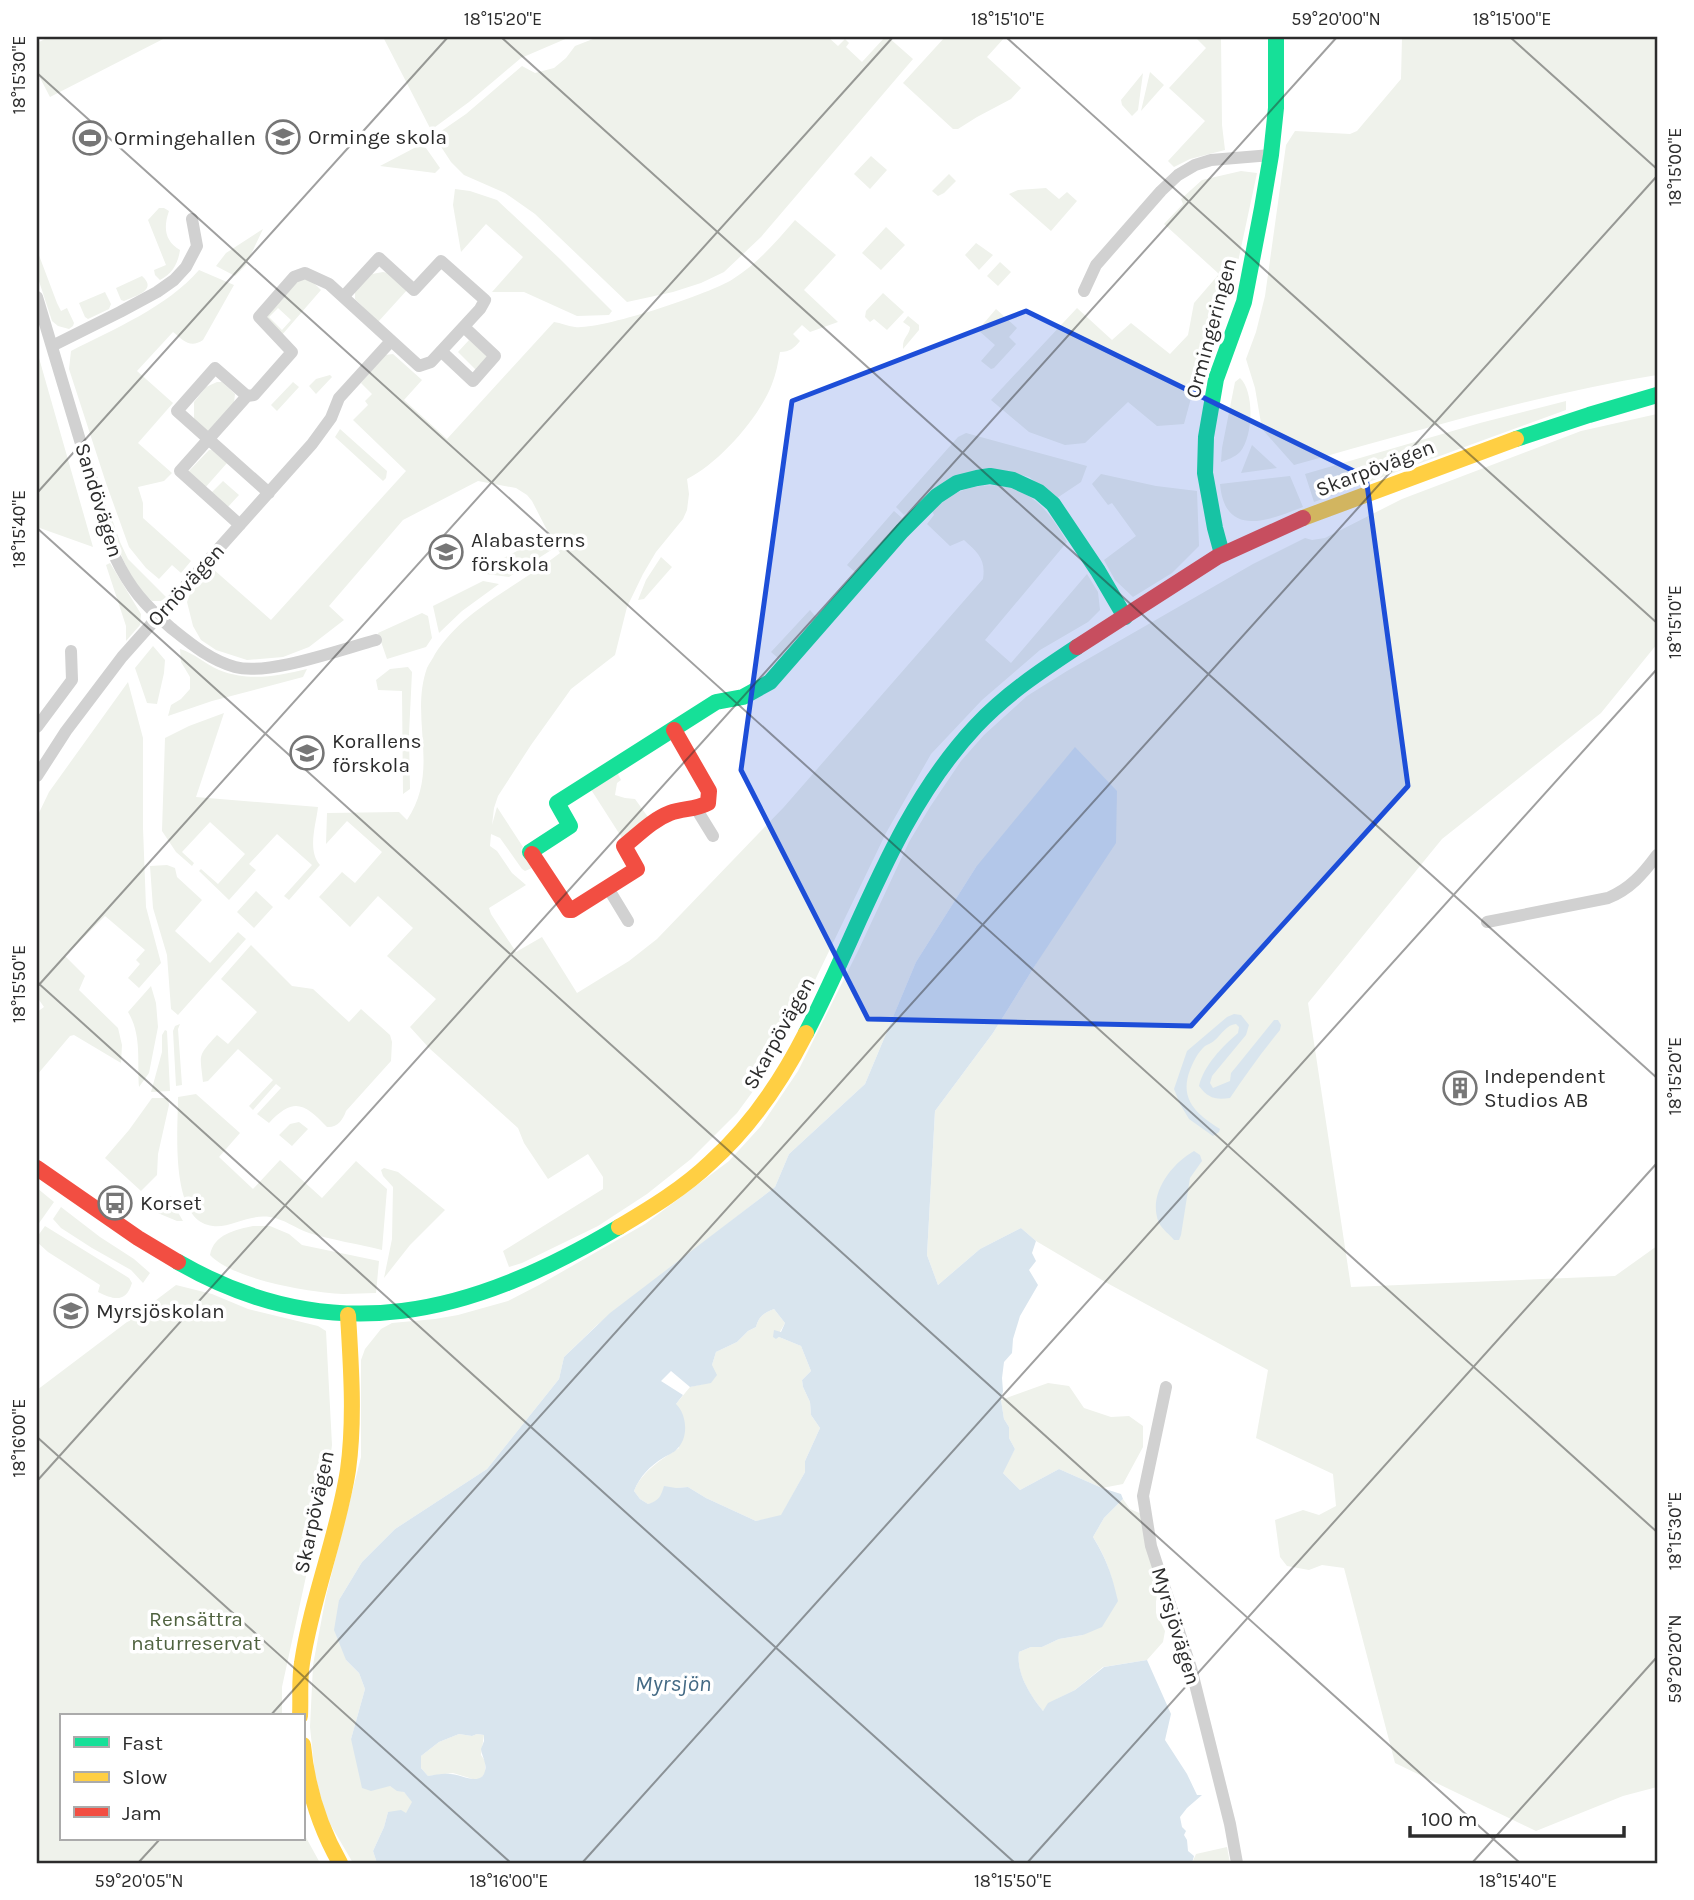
<svg xmlns="http://www.w3.org/2000/svg" width="1694" height="1900" font-family="Karla,sans-serif">
  <rect width="100%" height="100%" fill="#fff"/>
  <!-- green -->
  <path fill="#eff2eb" fill-rule="evenodd" d="M49 37H167L50 97 38 74 37 43Z
    M383 37H570L521 58 469 102 431 130Z
    M598 37H828L838 46 845 39 849 43 846 47 862 62 885 37H888L913 59 761 237 724 272 701 283 673 292 627 302 535 214 505 193 464 175 451 162 434 136 466 114 522 66 535 73 554 68 566 58 575 46Z
    M945 37H1005L987 57 1021 88 1011 99 977 117 958 129H953L903 83Z
    M1195 37H1221L1222 125 1225 150 1190 159 1174 167 1168 161 1205 121 1169 88 1206 48Z
    M1402 37H1657V375C1534 395 1414 432 1294 465L1262 429 1255 388 1246 359 1256 332 1265 296 1286 145 1295 131 1350 134 1357 131 1401 79Z
    M1150 72 1164 85 1141 111Z
    M1143 73 1138 110 1132 116 1122 105 1121 100Z
    M420 145 426 148 440 168 435 173 380 166Z
    M871 156 887 170 870 189 854 174Z
    M1241 171 1257 173 1232 290 1206 343 1184 424 1157 426 1128 402 1085 443 1065 445 1029 432 991 400 1077 308 1112 340 1131 323 1170 354 1188 335 1194 303 1219 274 1164 224 1183 204 1181 199 1202 180Z
    M949 174 956 181 944 193 938 196 932 191Z
    M1046 188 1059 199 1067 192 1077 201 1051 231 1009 194 1018 190Z
    M455 189 470 191 497 200 560 259 612 311 609 315 577 316 524 292H492L523 257 486 224 461 252 453 205Z
    M159 208H164L169 211C163 228 165 241 180 250 178 264 172 274 160 280L155 275 154 270 166 265 148 220Z
    M795 220 836 255 804 290 838 322 810 332 802 325 793 334 800 341C794 348 790 352 780 352 778 363 776 374 772 384 759 418 719 463 687 479L689 494 687 510 683 519 656 552 643 574 627 607 615 655 571 689 531 745 498 796 494 808 492 825 497 807 523 847 521 849 532 868 525 871 522 869 500 838 491 834 490 846 497 851 512 873 526 885 489 908 491 914 516 952 542 937 577 993 629 961 657 939 784 807 983 579C986 559 978 553 964 540L950 546 927 524 934 515 932 511C957 483 1002 476 1033 499 1048 510 1058 527 1067 542L985 640 1011 663 1087 574 1098 592 1100 610 1088 622 1040 650 982 700 931 754 886 833 804 1003 770 1068 737 1113 691 1159 647 1194 598 1226 522 1263 509 1267 503 1251 603 1189V1177L588 1154 548 1179 524 1143 518 1128 429 1048 410 1027 436 999 387 956 413 928 378 896 350 927 319 897 342 872 355 883 382 852 347 821 326 844 327 813 399 812 407 820C441 769 409 719 427 668 429 663 433 659 435 654 464 608 519 586 560 553L556 547 509 577 486 574 483 569 549 534 532 501 527 495 516 488 478 481 403 520 329 606 344 620 309 647 283 657 247 660 216 650 201 640 193 626 187 602 190 594 213 569 271 620 406 471 353 420 368 405 365 401 372 394 361 383 385 355 393 354 422 380 404 400 447 439 554 322C561 323 567 326 575 327 601 330 710 294 733 279 758 263 776 242 795 220Z
    M886 227 905 245 881 270 862 253Z
    M263 229 246 265 235 276 216 266 226 253Z
    M976 243 993 255 979 270 965 255Z
    M37 250 57 303 61 311 67 308 74 323 73 326 69 329 58 326 52 321 37 275Z
    M1000 262 1011 272 998 286 987 276Z
    M199 270 234 285 203 340C190 349 183 340 173 332L137 371 173 403 138 443 172 473 164 481 138 487 143 503V518L191 561 181 573 172 565 159 579 146 568 129 547 106 483 69 369 71 351C114 329 167 307 199 270Z
    M383 272 388 273 408 289 378 322 355 299V292L372 274Z
    M142 276C158 290 136 296 124 301L121 300 116 288Z
    M303 279 312 281 321 290 281 336 266 316 299 280ZM278 308 291 320 282 330 269 317Z
    M105 292 111 304 109 309 88 319 85 317 79 303Z
    M883 293 904 312 887 330 874 319 870 322 865 317 866 311Z
    M996 309 1017 328 1009 337 1016 344 994 368 991 369 981 361 995 345 978 330Z
    M908 316 919 325V330L903 349C902 337 910 335 910 327L903 322Z
    M469 340 488 357 476 370 458 352Z
    M37 351 93 547 37 527Z
    M330 375 332 377 316 394 309 386 316 379Z
    M1240 378C1255 392 1253 437 1240 452 1235 457 1227 460 1221 462L1222 448 1235 382Z
    M217 382H222L235 394 234 403 210 431H207L194 421V402L206 387Z
    M293 382 299 387 277 411 271 405Z
    M1566 401V410L1314 502 1305 474 1480 423Z
    M1657 414V644L1601 713 1442 839 1308 1003 1351 1287 1615 1276 1657 1246V1787L1623 1796 1536 1831 1395 1763 1344 1568 1322 1565 1309 1570 1287 1566 1280 1557 1275 1520 1303 1510 1319 1515 1336 1506 1333 1474 1256 1438 1268 1370 1107 1283 1036 1241 1021 1228 980 1249 938 1285 927 1255 935 1111 993 1033 1036 964 976 867 916 962 865 1084 789 1154 775 1187 597 1325 564 1357 559 1379 487 1469 395 1529 362 1562 339 1600 346 1660 359 1673 365 1689 351 1739 390 1786 404 1792 413 1802 406 1814 388 1812 384 1827 373 1851 377 1863H353L326 1817 315 1775 310 1727 313 1665 326 1596 361 1457V1360L365 1349 381 1329 392 1323 435 1319 458 1315 508 1301 539 1285 645 1224 729 1161 761 1126 798 1071 858 951 909 842 930 807 961 761 984 735 1027 696 1067 671 1253 564 1305 538 1312 540 1325 538 1402 499 1581 431Z
    M340 429 387 471 386 478 383 481 335 437Z
    M966 433 1087 466 1081 482 1057 498 1029 477 1014 473 932 491 904 515 896 507 958 437Z
    M1252 445 1277 468 1241 473Z
    M209 450H212L227 463 204 489 189 475V471Z
    M1101 474 1156 486 1197 491 1199 546 1172 573 1133 597 1115 580 1104 560 1136 536 1112 503 1108 505 1092 484Z
    M1290 476 1303 507C1269 520 1225 539 1220 484Z
    M223 481 239 495 227 508 211 493Z
    M894 511 902 518 855 572 847 565Z
    M107 513H110L120 542 128 559 166 597 161 601H152C126 579 117 544 107 513Z
    M661 557 672 567 644 599 638 600 646 580Z
    M110 563 141 614 140 625 126 641V626L106 565Z
    M483 581 499 584 462 611 439 633 433 606Z
    M810 610 816 617 778 658 771 652Z
    M422 613 428 616 432 638 426 647 387 659 378 633Z
    M153 646 165 660 164 673 157 704 147 703 135 668Z
    M180 649C194 653 205 664 219 670 249 682 277 676 307 669L303 677 212 701 168 716 171 705 181 699 190 689V677L181 662Z
    M408 667 412 672 409 734 410 789 403 794 402 691 378 690 376 680 390 669Z
    M128 682 143 738V828L146 907 161 963 139 988 128 978 140 964 136 960 145 950 105 916 65 956 85 976 79 990 118 1028 122 1045 121 1063 74 1035 70 1036 37 1075V1012L44 1007 37 997V817L49 792Z
    M224 713 196 797 318 807C316 825 307 850 320 865L289 900 284 896 312 865 277 834 249 864 256 870 229 900 199 871 201 869 218 884 245 854 210 822 182 852 194 863 192 866 176 852 162 831 165 738 189 726Z
    M617 772 621 780 617 783 615 795 625 798 635 799 648 817 622 838 590 788Z
    M167 865 175 868 177 877 202 900 175 931 210 963 238 932 246 939 178 1015 171 1009 167 955 153 908 150 866Z
    M256 891 273 907 254 928 237 912Z
    M251 945 292 986 313 989 349 1022 361 1009 390 1035 392 1042 391 1061 346 1111C343 1120 337 1128 327 1127 305 1104 294 1096 269 1123L257 1114 281 1088 276 1084 253 1110 249 1106 273 1080 238 1049 208 1081 203 1082C200 1053 197 1057 217 1035L228 1044 257 1012 221 979Z
    M151 986 156 1003 158 1027 149 1073 139 1087C137 1061 142 1035 128 1012Z
    M180 1024 178 1029 182 1085 176 1086 173 1031 175 1026Z
    M165 1030 167 1031 170 1091 151 1092 162 1052V1035Z
    M196 1094 240 1133 219 1157 253 1189 280 1160 322 1198 356 1161 387 1189 382 1250C358 1244 332 1240 309 1233 295 1228 284 1219 270 1217 248 1214 231 1228 213 1226 169 1222 178 1129 178 1097Z
    M152 1098H168L169 1105 158 1154 157 1175 141 1191 105 1158 129 1130Z
    M299 1122 308 1129 292 1146 279 1135 290 1124Z
    M384 1168 398 1172 445 1210 410 1245 384 1278 392 1239 393 1187 383 1176 381 1170Z
    M37 1188 54 1202 37 1226Z
    M171 1196 176 1209 183 1221H177L148 1209 156 1203Z
    M61 1207 100 1237 134 1259 150 1273 143 1283 131 1270 92 1248 61 1228 53 1219Z
    M45 1226 129 1278 132 1283C126 1303 114 1300 98 1292L100 1285 48 1252 37 1242V1237Z
    M253 1226H270L289 1234 302 1245 379 1261 376 1293C365 1293 354 1294 343 1294 309 1292 234 1280 210 1255 214 1234 235 1230 253 1226Z
    M176 1285 212 1294 248 1309 318 1326 326 1331 332 1445 328 1475 282 1687V1716H61V1839H303V1832L320 1863H37V1390Z
    M774 1309 785 1323 776 1339 779 1337 801 1346 811 1371 802 1380 803 1387 810 1402 811 1415 820 1428 805 1461V1472L781 1516 756 1521 706 1498 688 1487 676 1488 655 1502 648 1504 640 1499 634 1491C643 1470 661 1460 679 1448L676 1404 690 1387 703 1384 712 1365 716 1352 737 1342 748 1331 756 1327C759 1316 764 1313 774 1309Z
    M1048 1383 1069 1386 1084 1408 1111 1417 1129 1416 1143 1426V1447L1123 1484 1102 1488 1059 1469 1020 1490 1002 1472 1015 1449 1009 1438V1427L1004 1419 1001 1400Z
    M1123 1499 1130 1509 1144 1515 1161 1585 1156 1601V1613L1165 1631 1163 1642 1147 1660 1103 1667 1075 1690 1057 1699 1043 1711C1030 1695 1016 1674 1019 1652L1031 1647H1042L1059 1639 1083 1635 1117 1601C1112 1576 1107 1559 1093 1537L1104 1518Z
    M459 1734 472 1736 477 1734 484 1735 481 1755 485 1761V1773L481 1778 476 1780 453 1773 428 1776 421 1768V1756L439 1742Z
    M1227 1847 1230 1863H1192L1196 1854Z"/>
  <!-- water -->
  <path fill="#d9e5ee" fill-rule="evenodd" d="M1075 747 1117 791 1116 843 1036 964 993 1033 935 1111 927 1255 938 1285 980 1249 1021 1228 1036 1241 1032 1253 1036 1261 1029 1270 1038 1285 1020 1316 1013 1339 1012 1353 1004 1362 1002 1378 1003 1391 1001 1400 1004 1419 1009 1427V1438L1015 1449 1003 1473 1020 1490 1059 1469 1102 1488 1121 1494 1123 1499 1104 1518 1093 1537C1107 1560 1112 1575 1118 1601L1102 1627 1083 1635 1059 1639 1042 1647H1031L1019 1652C1016 1673 1030 1695 1043 1711L1048 1703 1075 1690 1104 1667 1147 1660 1171 1714 1165 1740 1187 1774 1197 1795H1202L1187 1808 1180 1817 1182 1827 1186 1831 1184 1835 1187 1840 1188 1851 1194 1856 1192 1863H377L373 1851 384 1827 388 1812 401 1810 406 1813 412 1802 404 1792 397 1791 390 1786 371 1791 362 1788 351 1739 365 1689 359 1673 346 1660 334 1630 339 1600 362 1562 395 1529 487 1469 559 1379 564 1357 610 1313 775 1187 789 1154 865 1084 916 962 976 867ZM774 1309 785 1323 781 1332 774 1330 773 1337 776 1339 779 1337 801 1346 811 1371 802 1380 803 1387 810 1402 811 1415 820 1428 805 1461V1472L781 1515 756 1521 706 1498 688 1487 676 1488 664 1486C661 1496 659 1501 648 1504L640 1499 634 1491C640 1476 650 1466 663 1458 667 1455 674 1453 677 1449 689 1438 687 1414 676 1404L683 1395 661 1381 671 1371 690 1387 711 1383 717 1375 712 1365 716 1352 737 1342 748 1331 756 1327C759 1316 764 1313 774 1309ZM459 1734 472 1736 477 1734 484 1735V1741L481 1749C482 1757 487 1763 485 1771 481 1787 461 1774 450 1774 443 1773 435 1775 428 1776L421 1768V1756L439 1742Z
    M1234 1014 1241 1015 1249 1025 1246 1035 1212 1076 1210 1083 1213 1088 1230 1081 1231 1073 1236 1067 1274 1020H1278L1281 1025 1280 1030C1262 1052 1246 1074 1230 1098 1215 1100 1208 1098 1199 1086 1204 1065 1222 1047 1238 1033L1239 1027 1236 1024C1226 1025 1222 1034 1215 1040 1212 1043 1208 1044 1205 1046 1198 1052 1193 1062 1190 1070 1179 1099 1196 1114 1220 1129L1219 1132 1213 1136 1189 1119 1180 1104 1174 1089 1187 1051 1227 1017Z
    M1194 1151 1200 1155 1202 1161 1190 1178 1181 1235 1179 1240H1174C1169 1234 1163 1230 1159 1223 1147 1195 1171 1164 1194 1151Z"/>
  <g fill="none" stroke-linecap="round" stroke-linejoin="round">
    <!-- street -->
    <path stroke="#d1d1d1" stroke-width="12" d="M1084 291 1096 265 1161 191 1178 175 1195 165 1211 160 1271 155
      M37 297 115 557C130 589 145 605 171 628 191 644 210 660 235 667 268 676 342 649 376 640
      M52 346 120 312 157 292 174 280 186 267 197 246 192 219
      M441 351 473 381 495 356 464 327
      M247 396 215 368 177 411 269 493
      M240 525 180 471 247 396 254 395 292 352 259 317 294 277 305 273 329 284 419 366 431 362 480 309 485 300 441 261 414 290 379 258 344 296
      M37 727 72 680 71 651
      M37 776 66 731 122 657 312 444 331 418 339 398 391 341
      M697 810 713 836
      M608 888 628 921
      M1487 922 1608 898C1630 889 1643 874 1657 855
      M1166 1387 1143 1496 1151 1546 1191 1668 1230 1824 1237 1863"/>
    <!-- fast -->
    <path stroke="#16e098" stroke-width="16" d="M1516 439 1589 415 1657 395
      M1222 554 1215 528 1205 473 1206 437 1216 379 1244 302 1262 208 1271 155 1276 108V37
      M532 854 530 852 570 826 557 803 716 702 743 697 770 682 902 531 937 496 957 483 977 478 990 476 1013 480 1039 492 1053 504 1098 571 1125 617
      M806 1033C860 930 895 812 976 726 1006 694 1042 670 1077 647
      M178 1262C334 1352 473 1314 619 1227"/>
    <!-- slow -->
    <path stroke="#ffcf43" stroke-width="16" d="M1303 518 1516 439
      M619 1227C651 1208 684 1188 711 1162 750 1127 782 1080 806 1033
      M300 1716C301 1698 299 1680 302 1663 312 1597 338 1535 348 1470 355 1419 351 1366 348 1315
      M303 1745C307 1787 319 1826 340 1863"/>
    <!-- jam -->
    <path stroke="#f24e42" stroke-width="16" d="M1077 647 1217 557 1303 518
      M532 854 569 910H572L637 869 624 846C639 834 652 820 670 813 683 808 695 810 708 803L709 791 674 730
      M37 1168 138 1238 178 1262"/>
  </g>
  <!-- marked area -->
  <path fill="#1d4ed8" fill-opacity="0.2" stroke="#1d4ed8" stroke-width="5" stroke-linejoin="round" d="M1026 311 1366 477 1408 786 1191 1026 868 1019 741 770 792 401Z"/>
  <!-- ticks -->
  <path fill="none" stroke="#2c2c2c" stroke-width="2" stroke-opacity="0.45" d="M501 37 1657 1078M1006 37 1657 623M1510 37 1657 169M37 73 1657 1532M37 493 448 37M37 528 1520 1863M37 982 1015 1863M37 987 893 37M37 1437 511 1863M37 1481 1337 37M270 1716 1657 176M138 1863 160 1839M582 1863 1657 669M1027 1863 1657 1163M1472 1863 1657 1657"/>
  <!-- icons -->
  <defs>
    <symbol id="school-ring" viewBox="-11 -11 22 22"><circle r="9.5" fill="#fff" stroke="#767676" stroke-width="1.5"/><path d="M0-5L7-2L0 1L-7-2ZM-4 1L0 2.5L4 1V4Q0 6-4 4Z" fill="#767676"/></symbol>
    <symbol id="stadium-ring" viewBox="-11 -11 22 22"><circle r="9.5" fill="#fff" stroke="#767676" stroke-width="1.5"/><path d="M0-5a6.5 5 0 1 0 0 10a6.5 5 0 1 0 0-10ZM-3.5-1.8h7v3.6h-7Z" fill="#767676"/></symbol>
    <symbol id="building-ring" viewBox="-11 -11 22 22"><circle r="9.5" fill="#fff" stroke="#767676" stroke-width="1.5"/><path d="M-4-6H4V6H1V3H-1V6H-4ZM-2.5-4.3h1.7v1.8h-1.7ZM.8-4.3h1.7v1.8H.8ZM-2.5-1h1.7V.8h-1.7ZM.8-1h1.7V.8H.8Z" fill="#767676"/></symbol>
    <symbol id="bus-ring" viewBox="-11 -11 22 22"><circle r="9.5" fill="#fff" stroke="#767676" stroke-width="1.5"/><path d="M-5-6H5V4H4V6H2V4H-2V6H-4V4H-5ZM-3.5-4V0h7V-4ZM-3.5 1.2v1.5H-2V1.2ZM2 1.2v1.5H3.5V1.2Z" fill="#767676"/></symbol>
  </defs>
  <g fill-rule="evenodd">
    <use href="#school-ring" x="264" y="118" width="38" height="38"/>
    <use href="#stadium-ring" x="71" y="119" width="38" height="38"/>
    <use href="#school-ring" x="427" y="533" width="38" height="38"/>
    <use href="#school-ring" x="288" y="734" width="38" height="38"/>
    <use href="#building-ring" x="1441" y="1069" width="38" height="38"/>
    <use href="#bus-ring" x="96" y="1184" width="38" height="38"/>
    <use href="#school-ring" x="52" y="1292" width="38" height="38"/>
  </g>
  <g text-anchor="middle" stroke-width="7" stroke-linejoin="round" paint-order="stroke">
    <!-- poi labels -->
    <g font-size="21" fill="#2c2c2c" stroke="#fff" text-anchor="start">
      <text x="308" y="144">Orminge skola</text>
      <text x="114" y="145">Ormingehallen</text>
      <text x="471" y="547">Alabasterns<tspan x="471" dy="24">förskola</tspan></text>
      <text x="332" y="748">Korallens<tspan x="332" dy="24">förskola</tspan></text>
      <text x="1484" y="1083">Independent<tspan x="1484" dy="24">Studios AB</tspan></text>
      <text x="140" y="1210">Korset</text>
      <text x="96" y="1318">Myrsjöskolan</text>
    </g>
    <!-- street labels -->
    <g font-size="21" fill="#2c2c2c" stroke="#fff">
      <text transform="translate(1211 328) rotate(-75)" y="7">Ormingeringen</text>
      <text transform="translate(1375 468) rotate(-21)" y="7">Skarpövägen</text>
      <text transform="translate(99 500) rotate(73)" y="7">Sandövägen</text>
      <text transform="translate(186 585) rotate(-48)" y="7">Ornövägen</text>
      <text transform="translate(779 1033) rotate(-61)" y="7">Skarpövägen</text>
      <text transform="translate(314 1512) rotate(-78)" y="7">Skarpövägen</text>
      <text transform="translate(1176 1626) rotate(73)" y="7">Myrsjövägen</text>
    </g>
    <!-- park labels -->
    <g font-size="21" fill="#4f623f" stroke="#fff">
      <text x="196" y="1626">Rensättra<tspan x="196" dy="24">naturreservat</tspan></text>
    </g>
    <!-- water labels -->
    <g font-size="23" font-style="italic" fill="#446a84" stroke="#fff">
      <text x="673" y="1691">Myrsjön</text>
    </g>
  </g>
  <!-- border -->
  <rect width="1694" height="1900" fill="none" stroke="#ffffff" stroke-width="77"/>
  <!-- legend -->
  <rect x="60" y="1714" width="245" height="126" fill="#ffffff" stroke="#ababab" stroke-width="2"/>
  <rect x="74" y="1737" width="35" height="10" fill="#16e098" stroke="#ababab" stroke-width="2"/>
  <text x="122" y="1750" font-size="21" fill="#2c2c2c">Fast</text>
  <rect x="74" y="1772" width="35" height="10" fill="#ffcf43" stroke="#ababab" stroke-width="2"/>
  <text x="122" y="1784" font-size="21" fill="#2c2c2c">Slow</text>
  <rect x="74" y="1807" width="35" height="10" fill="#f24e42" stroke="#ababab" stroke-width="2"/>
  <text x="122" y="1820" font-size="21" fill="#2c2c2c">Jam</text>
  <!-- scale -->
  <path d="M1410 1826v10h214v-10" fill="none" stroke="#2c2c2c" stroke-width="3.5"/>
  <text x="1421" y="1826" font-size="21" fill="#2c2c2c" stroke="#ffffff" stroke-width="5" paint-order="stroke">100 m</text>
  <rect x="38" y="38" width="1618" height="1824" fill="none" stroke="#2c2c2c" stroke-width="2.5"/>
  <g font-size="18" text-anchor="middle" fill="#2c2c2c">
    <text x="503" y="25">18°15'20"E</text>
    <text x="1008" y="25">18°15'10"E</text>
    <text x="1336" y="25">59°20'00"N</text>
    <text x="1512" y="25">18°15'00"E</text>
    <text transform="translate(19 75) rotate(-90)" y="6">18°15'30"E</text>
    <text transform="translate(1675 167) rotate(-90)" y="6">18°15'00"E</text>
    <text transform="translate(19 529) rotate(-90)" y="6">18°15'40"E</text>
    <text transform="translate(1675 622) rotate(-90)" y="6">18°15'10"E</text>
    <text transform="translate(19 984) rotate(-90)" y="6">18°15'50"E</text>
    <text transform="translate(1675 1076) rotate(-90)" y="6">18°15'20"E</text>
    <text transform="translate(19 1438) rotate(-90)" y="6">18°16'00"E</text>
    <text transform="translate(1675 1531) rotate(-90)" y="6">18°15'30"E</text>
    <text transform="translate(1675 1659) rotate(-90)" y="6">59°20'20"N</text>
    <text x="139" y="1887">59°20'05"N</text>
    <text x="509" y="1887">18°16'00"E</text>
    <text x="1013" y="1887">18°15'50"E</text>
    <text x="1518" y="1887">18°15'40"E</text>
  </g>
</svg>
